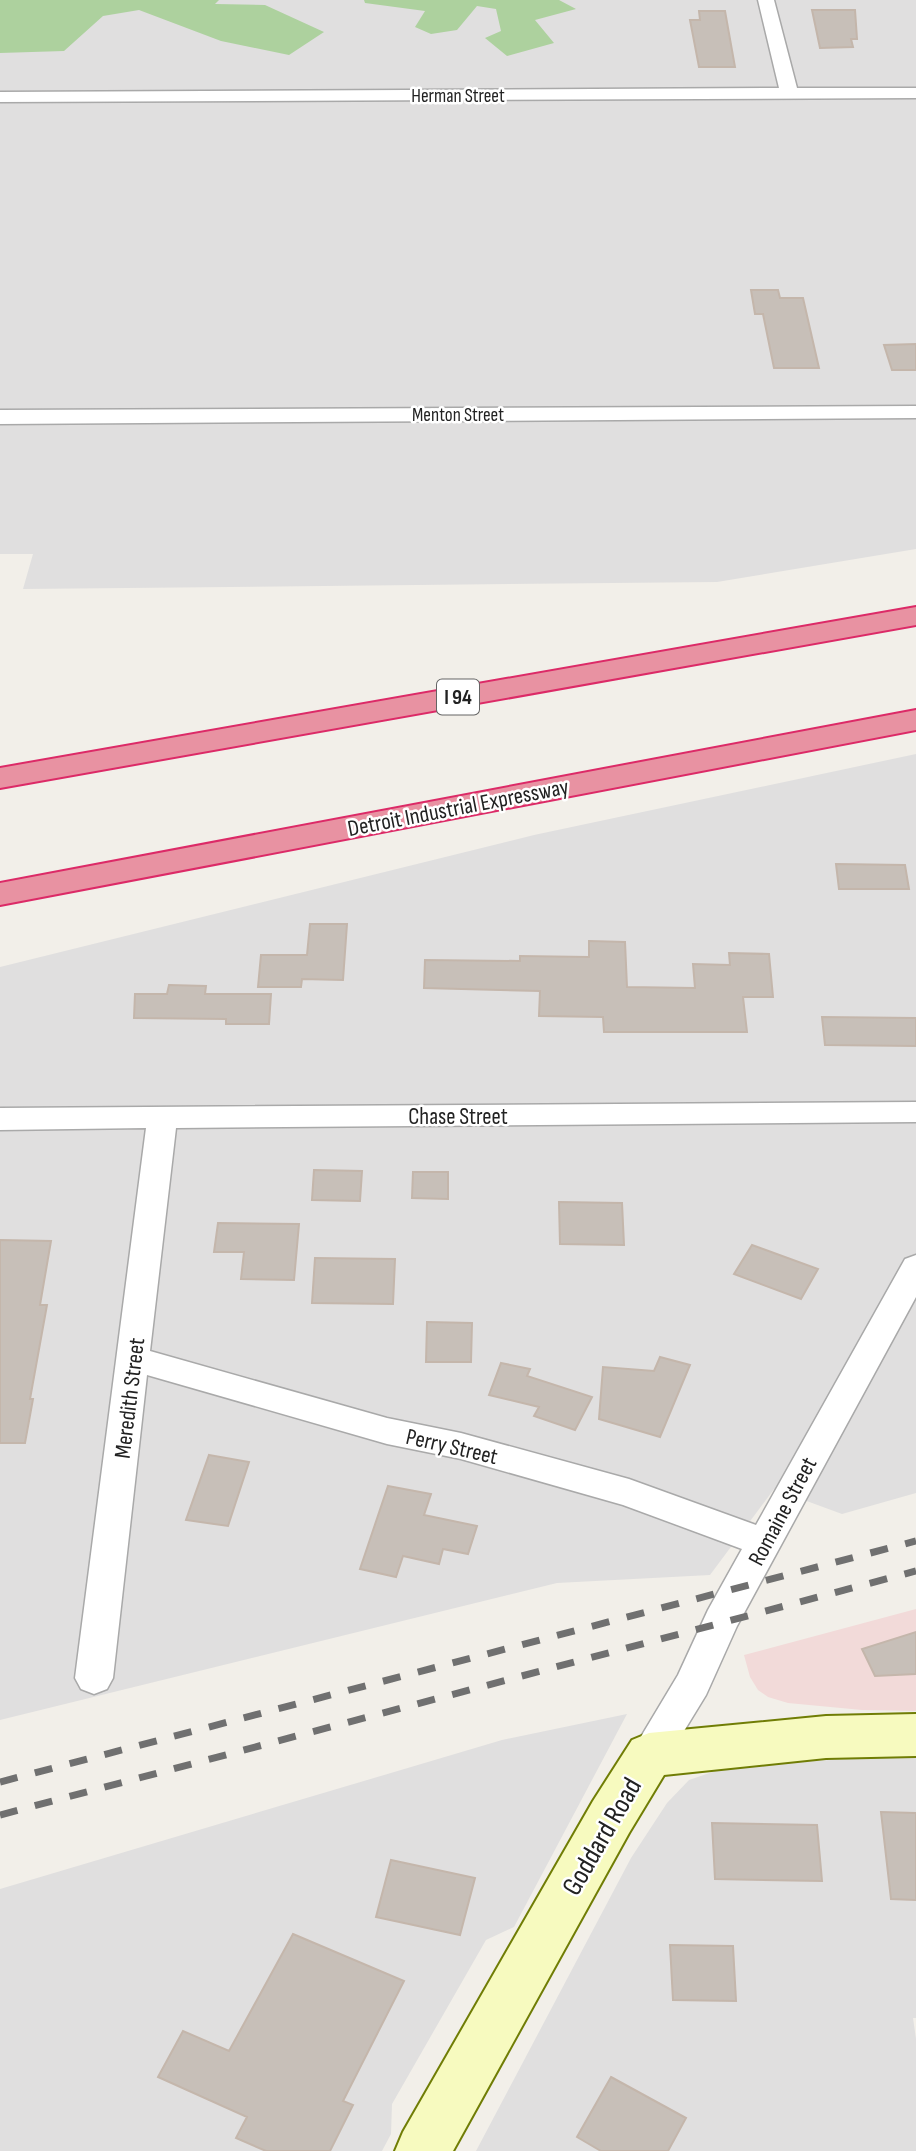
<svg xmlns="http://www.w3.org/2000/svg" width="916" height="2151" font-family="'Sofia Sans Condensed',sans-serif">
  <rect width="100%" height="100%" fill="#f2efe9"/>
  <!-- residential -->
  <path fill="#e0dfdf" d="M0 0H916V549L717 582 23 589 33 554H0Z
    M916 754V1493L842 1514 774 1489 710 1575 557 1583 0 1720V967L534 835Z
    M627 1714 514 1927 486 1940 392 2104 391 2134 382 2151H0V1889L502 1740Z
    M916 1755V2018H913L916 2039V2151H476L631 1858 667 1803 689 1780 730 1766Z"/>
  <!-- commercial -->
  <path fill="#f2dad9" d="M916 1609V1711L862 1710 788 1703 768 1697 758 1690 750 1677 744 1655Z"/>
  <!-- forest -->
  <path fill="#add19e" d="M0 0H219L215 4 265 5 324 32 289 55 221 41 139 10 103 16 64 51 0 53Z
    M364 0H559L576 9 535 20 554 43 507 56 485 38 501 31 496 9 477 6 457 30 431 34 415 27 425 11 365 3Z"/>
  <!-- building -->
  <path fill="#c7bfb8" stroke="#c4b6ab" stroke-width="2" d="M812 10H855L857 39H851L853 47 820 48Z
    M699 11H725L735 67H699L690 20H700Z
    M751 290H778L780 298H803L819 368H774L763 314H755Z
    M916 344V370H892L884 345Z
    M836 864 905 865 909 889H839Z
    M310 924H347L343 980 302 979 301 987H258L261 955H307Z
    M589 941 625 942 627 987 695 988 693 964 730 965 729 953 769 954 773 997H743L747 1032H604L603 1017 539 1016 540 991 424 988 425 960 520 961V956L589 957Z
    M169 985 206 986 205 994H271L269 1024H226V1019L134 1018 135 994H167Z
    M822 1017 916 1018V1046L825 1045Z
    M314 1170 362 1171 360 1201 312 1200Z
    M413 1172H448V1199L412 1198Z
    M559 1202 622 1203 624 1245 560 1244Z
    M218 1223 299 1224 294 1280 241 1279 244 1252H214Z
    M0 1240 51 1241 40 1305H47L30 1399H33L25 1443H0Z
    M752 1245 818 1269 801 1299 734 1274Z
    M315 1258 395 1259 393 1304 312 1303Z
    M427 1322 472 1323 471 1362H426Z
    M660 1357 690 1365 660 1437 599 1419 603 1367 654 1371Z
    M501 1363 530 1369 527 1376 592 1397 575 1430 534 1416 539 1407 489 1395Z
    M209 1455 249 1462 228 1526 186 1520Z
    M388 1486 431 1494 424 1515 477 1526 468 1554 443 1549 439 1564 403 1556 396 1577 360 1569Z
    M916 1632V1674L875 1676 862 1649Z
    M881 1812 916 1813V1900L891 1899Z
    M712 1823 817 1825 822 1881 715 1879Z
    M391 1860 475 1878 460 1935 376 1917Z
    M293 1934 404 1981 343 2101 353 2105 330 2151H266L236 2138 247 2117 158 2077 183 2031 229 2051Z
    M670 1945 733 1946 736 2001 673 2000Z
    M611 2077 686 2118 668 2151H601L577 2137Z"/>
  <g fill="none" stroke-linecap="round" stroke-linejoin="round">
    <defs>
      <path id="street" d="M758 0H774L797 88H916V98L0 102V92L779 88Z
        M916 406V418L0 424V410Z
        M916 1102V1122L176 1128 150 1351 387 1418 461 1433 629 1479 756 1525 905 1259 916 1255V1297L737 1626 706 1695 662 1767 649 1772 636 1767 630 1755 678 1675 708 1610 742 1549 623 1505 461 1459 387 1444 147 1375 113 1678 107 1689 94 1694 81 1689 75 1678 146 1128 0 1130V1108Z"/>
      <path id="secondary" d="M916 1714V1756L826 1758 664 1775 629 1833 453 2151H395L403 2132 593 1801 632 1740 649 1733 826 1716Z"/>
      <path id="highway" d="M916 607V625L0 788V768Z
        M916 710V730L0 905V883Z"/>
    </defs>
    <!-- street casing -->
    <use href="#street" stroke="#a9a9a9" stroke-width="3"/>
    <!-- secondary casing -->
    <use href="#secondary" stroke="#707d05" stroke-width="4"/>
    <!-- highway casing -->
    <use href="#highway" stroke="#dc2a67" stroke-width="4"/>
    <!-- street -->
    <use href="#street" fill="#fff" fill-rule="evenodd"/>
    <!-- secondary -->
    <use href="#secondary" fill="#f7fabf" fill-rule="evenodd"/>
    <!-- highway -->
    <use href="#highway" fill="#e892a2" fill-rule="evenodd"/>
    <!-- rail -->
    <path stroke="#707070" stroke-width="7" stroke-dasharray="18 18" stroke-linecap="butt" d="M0 1782 916 1541
      M0 1815 916 1571"/>
  </g>
  <g text-anchor="middle" stroke-width="5" stroke-linejoin="round" paint-order="stroke">
    <!-- far-street labels -->
    <g font-size="19" fill="#222" stroke="#fff">
      <text x="458" y="102">Herman Street</text>
      <text x="458" y="421">Menton Street</text>
    </g>
    <!-- shield labels -->
    <rect fill="#fff" stroke="#646464" stroke-width="2" x="437" y="679.5" width="42" height="35" rx="5"/>
    <g font-size="21" font-weight="bold" fill="#222">
      <text x="458" y="704">I 94</text>
    </g>
    <!-- street labels -->
    <g font-size="23" fill="#222" stroke="#fff">
      <text transform="translate(458 807) rotate(-11)" y="8">Detroit Industrial Expressway</text>
      <text x="458" y="1124">Chase Street</text>
      <text transform="translate(129 1398) rotate(-83)" y="8">Meredith Street</text>
      <text transform="translate(452 1446) rotate(13)" y="8">Perry Street</text>
      <text transform="translate(782 1511) rotate(-62)" y="8">Romaine Street</text>
    </g>
    <!-- near-street labels -->
    <g font-size="28" fill="#222" stroke="#fff">
      <text transform="translate(601 1836) rotate(-60)" y="10">Goddard Road</text>
    </g>
  </g>
</svg>
